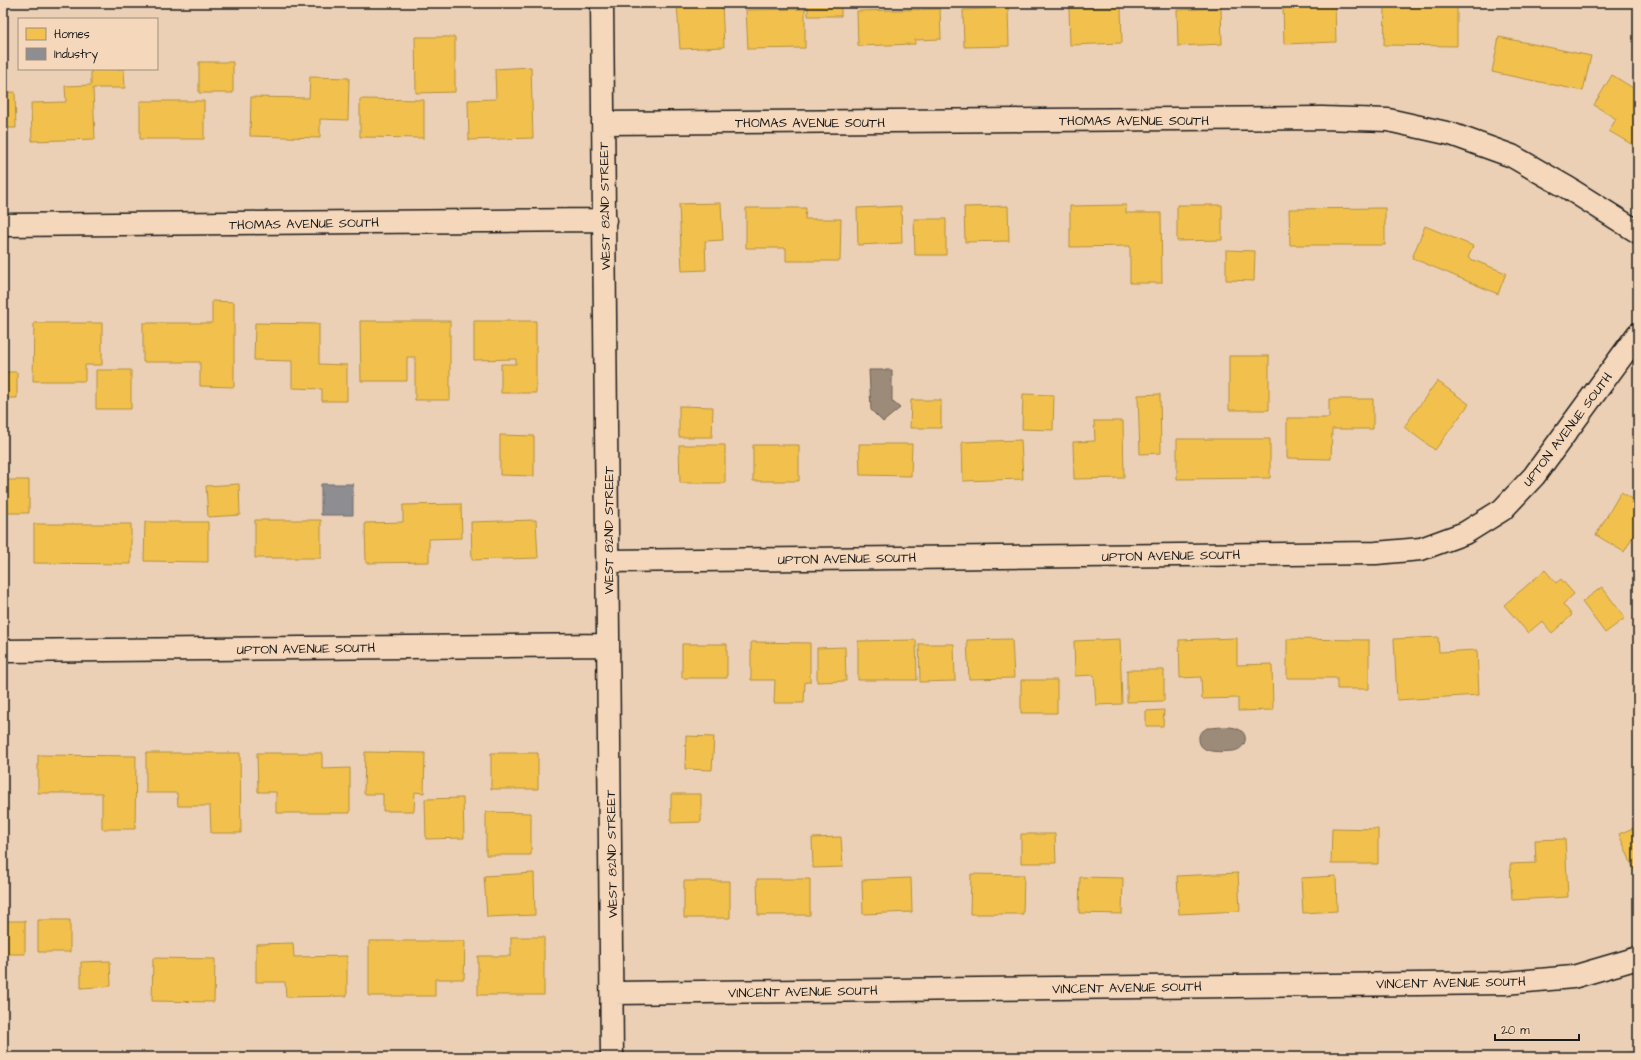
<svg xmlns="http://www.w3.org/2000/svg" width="1641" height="1060" font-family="'Architects Daughter',sans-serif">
  <rect width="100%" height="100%" fill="#ecd0b5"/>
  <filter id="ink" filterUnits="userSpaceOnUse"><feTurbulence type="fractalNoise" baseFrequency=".025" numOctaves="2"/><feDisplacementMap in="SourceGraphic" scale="8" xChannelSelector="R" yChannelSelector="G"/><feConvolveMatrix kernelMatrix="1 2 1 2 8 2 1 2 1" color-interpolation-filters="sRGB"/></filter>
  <g filter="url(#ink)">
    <!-- water -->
    <path fill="#9d8b7a" stroke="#695f54" d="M869 370H892V401L900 408 883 422 871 410Z
      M1207 728C1216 728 1230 725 1238 729 1251 734 1245 751 1232 751 1221 752 1199 754 1199 739 1198 733 1203 731 1207 728Z"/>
    <!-- homes -->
    <path fill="#f2c14e" stroke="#b2903f" d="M677 3H722L724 47 680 49Z
      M808 3H841V16H808Z
      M1014 3H1045V4H1014Z
      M1335 3 1336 42 1284 44 1283 5Z
      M1385 6 1457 7V46L1384 45Z
      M1121 7 1122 43 1070 45 1069 8Z
      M1008 8 1009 46 964 47 963 10Z
      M1221 8 1222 44 1178 46 1177 10Z
      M805 9V48L748 49 746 10Z
      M940 9 941 39 915 40V44L858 46 857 11Z
      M415 37H455V92L416 93Z
      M1499 37 1591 56 1583 91 1492 72Z
      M199 62H233V93H199Z
      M531 67 533 138 469 140 468 100 496 99 495 69Z
      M91 69H124L125 88H93L95 139 32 141 31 103 66 102 65 86 91 85Z
      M1612 75 1638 91 1634 100 1638 103V148L1609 131 1616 119 1594 105Z
      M310 77 349 78 348 120 320 119V138L250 136 251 97 309 98Z
      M15 92 16 128H3V93Z
      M360 99 424 100V138L360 137Z
      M140 101H204V139H140Z
      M721 203 723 240 705 241 706 270 682 271 679 204Z
      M1126 205V213H1161L1162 283H1130V246L1070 247V206Z
      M1177 205H1222V240L1177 241Z
      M901 206 902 243 858 245 857 208Z
      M1008 206 1009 241 965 242 964 207Z
      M746 208H806L805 219H841L840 261H786V248H746Z
      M1385 208V245H1290L1289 209Z
      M914 219H946V255H915Z
      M1425 226 1473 246 1468 258 1506 273 1498 294 1412 258Z
      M1226 250 1255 251 1254 281 1226 280Z
      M212 301 234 302V387L200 386V362H143V323H212Z
      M360 321H450V400H415V357H407V381H361Z
      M474 321H536V393H501V364H516V359L474 360Z
      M34 323H102V365H85V381H33Z
      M255 323 319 324V364L347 365V401H322V389L292 388V361L254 360Z
      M1229 356H1269V410H1229Z
      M96 370H131V409H96Z
      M3 372H17V398H3Z
      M1437 381 1469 404 1435 450 1404 427Z
      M1023 394 1054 395 1053 430 1022 429Z
      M1160 394 1161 453 1140 454 1138 395Z
      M1329 399H1373V429H1332L1331 459 1287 458V418H1329Z
      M911 400H941V428H910Z
      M679 406 713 407 712 437H679Z
      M1094 421H1123L1124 478 1074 479 1073 442 1095 441Z
      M500 435 534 436V476L500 475Z
      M1177 439H1270V478L1177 479Z
      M1021 440 1023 479 963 481 962 442Z
      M859 444H912L911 476 860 475Z
      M679 445H725V483H680Z
      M753 445H799V481H753Z
      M3 480H29V513H3Z
      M239 484 240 515 208 517 206 486Z
      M1621 492 1638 502V527L1624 552 1596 535Z
      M461 504 462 538 429 539V562L366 563 365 523 403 522V505Z
      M255 520H321V558H255Z
      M536 520 538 558 472 560 471 522Z
      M145 522H208V562L144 561Z
      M34 524H131V564L34 563Z
      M1545 570 1556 583 1561 579 1574 594 1563 604 1572 615 1552 633 1542 621 1528 633 1504 605Z
      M1602 587 1625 618 1605 633 1582 602Z
      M1438 637 1439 652 1477 650 1479 695 1397 700 1394 639Z
      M1237 638V665L1272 664 1273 710 1238 711V698L1202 699 1201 677 1180 678 1179 640Z
      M1012 639 1014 678 969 679 967 640Z
      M1120 639 1122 704 1096 705 1094 675 1075 676 1074 641Z
      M1287 639 1369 640V689H1337V678H1287Z
      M916 640 917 680H858V641Z
      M751 642 810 643V682H805L804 703H774L775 680H751Z
      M682 644H727V678H682Z
      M919 644H954L955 681 920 682Z
      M845 647 846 681 817 682V648Z
      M1127 670H1164V701L1127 702Z
      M1021 680H1057V713H1021Z
      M1164 710 1163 726H1146V711Z
      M686 736 714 737 712 770 685 769Z
      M365 752 425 753 424 793 415 792 414 811H383V794H364Z
      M146 753H240L241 833H211L210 806H178L177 793H146Z
      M257 753H322V769L350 768V813H276V792H258Z
      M491 753H538V789H491Z
      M38 755 136 756 135 829H102V793H38Z
      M671 794H701V822L671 823Z
      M463 798 464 838 426 839 425 799Z
      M486 812 531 813V855H486Z
      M1638 826V869L1634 870 1619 834Z
      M1332 828 1378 829V864H1331Z
      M1021 834H1055L1056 863H1021Z
      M841 837 843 867 813 868 812 838Z
      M1565 839 1568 897 1512 900 1510 864 1536 863 1535 840Z
      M534 873 535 915 487 917 484 876Z
      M1238 873 1240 911 1179 914 1177 876Z
      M971 874 1024 875 1023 914H970Z
      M1336 876 1337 911 1303 913 1301 878Z
      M1080 877 1123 878 1122 914 1079 913Z
      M911 878 912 912 863 914 862 880Z
      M757 879H810V915H758Z
      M684 881H730V918H684Z
      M38 920H70V952H38Z
      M3 921H25V954H3Z
      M511 937H544V995H478V956H511Z
      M369 941H465L464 979H435V996H369Z
      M293 943 294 957 347 956V996L286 997 285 982H256V944Z
      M153 958 215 959 214 1002 152 1001Z
      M110 961 111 986 81 988V962Z
      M1630 1052 1631 1057H1605Z"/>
    <!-- industry -->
    <path fill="#8d8d92" stroke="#6b6b6f" d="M321 484H353V515H321Z"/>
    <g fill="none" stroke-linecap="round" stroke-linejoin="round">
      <defs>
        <path id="minor" d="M602 3 612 1057
          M603 123 1322 118 1388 120 1451 134 1512 156 1568 188 1638 232
          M3 225 605 220
          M608 561 1376 553 1421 549 1465 533 1502 510 1534 476 1638 334
          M3 651 608 645
          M613 993 1505 983 1573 977 1638 958"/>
      </defs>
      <!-- minor casing -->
      <use href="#minor" stroke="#1c1c1c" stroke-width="25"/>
      <!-- minor -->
      <use href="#minor" stroke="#f5d8bb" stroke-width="22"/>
    </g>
  </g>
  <g text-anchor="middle" stroke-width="4" stroke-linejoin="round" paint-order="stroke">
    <!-- street labels -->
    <g font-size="13" fill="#1c1c1c" stroke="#f5d8bb">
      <text x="1134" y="125">THOMAS AVENUE SOUTH</text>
      <text x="810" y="127">THOMAS AVENUE SOUTH</text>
      <text transform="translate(604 206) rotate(-91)" y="5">WEST 82ND STREET</text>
      <text transform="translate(304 223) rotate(-1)" y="5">THOMAS AVENUE SOUTH</text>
      <text transform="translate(1567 429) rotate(-53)" y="5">UPTON AVENUE SOUTH</text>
      <text transform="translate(608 530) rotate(-90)" y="5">WEST 82ND STREET</text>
      <text transform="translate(1171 555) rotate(-1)" y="5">UPTON AVENUE SOUTH</text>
      <text transform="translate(847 558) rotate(-1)" y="5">UPTON AVENUE SOUTH</text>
      <text transform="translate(306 648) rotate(-1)" y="5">UPTON AVENUE SOUTH</text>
      <text transform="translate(611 854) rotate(-91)" y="5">WEST 82ND STREET</text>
      <text transform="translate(1451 982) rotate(-1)" y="5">VINCENT AVENUE SOUTH</text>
      <text transform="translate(1127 987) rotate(-1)" y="5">VINCENT AVENUE SOUTH</text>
      <text transform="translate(803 991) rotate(-1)" y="5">VINCENT AVENUE SOUTH</text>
    </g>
  </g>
  <!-- margin -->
  <rect width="1641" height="1060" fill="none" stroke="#f5d8bb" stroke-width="16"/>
  <rect x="8" y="8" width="1625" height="1044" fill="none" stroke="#1c1c1c" stroke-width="1.5" filter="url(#ink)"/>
  <!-- legend -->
  <rect x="18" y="18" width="140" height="52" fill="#f5d8bb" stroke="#9e8d7b"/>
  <rect x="26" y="28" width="20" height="12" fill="#f2c14e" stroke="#9e8d7b"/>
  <text x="54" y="38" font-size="12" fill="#1c1c1c">Homes</text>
  <rect x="26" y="48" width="20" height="12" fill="#8d8d92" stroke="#9e8d7b"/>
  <text x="54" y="58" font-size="12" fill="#1c1c1c">Industry</text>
  <!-- scale -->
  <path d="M1495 1034v6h84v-6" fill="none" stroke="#1c1c1c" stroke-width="2"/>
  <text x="1501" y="1034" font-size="12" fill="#1c1c1c" stroke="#f5d8bb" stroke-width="3" paint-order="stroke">20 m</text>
</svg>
